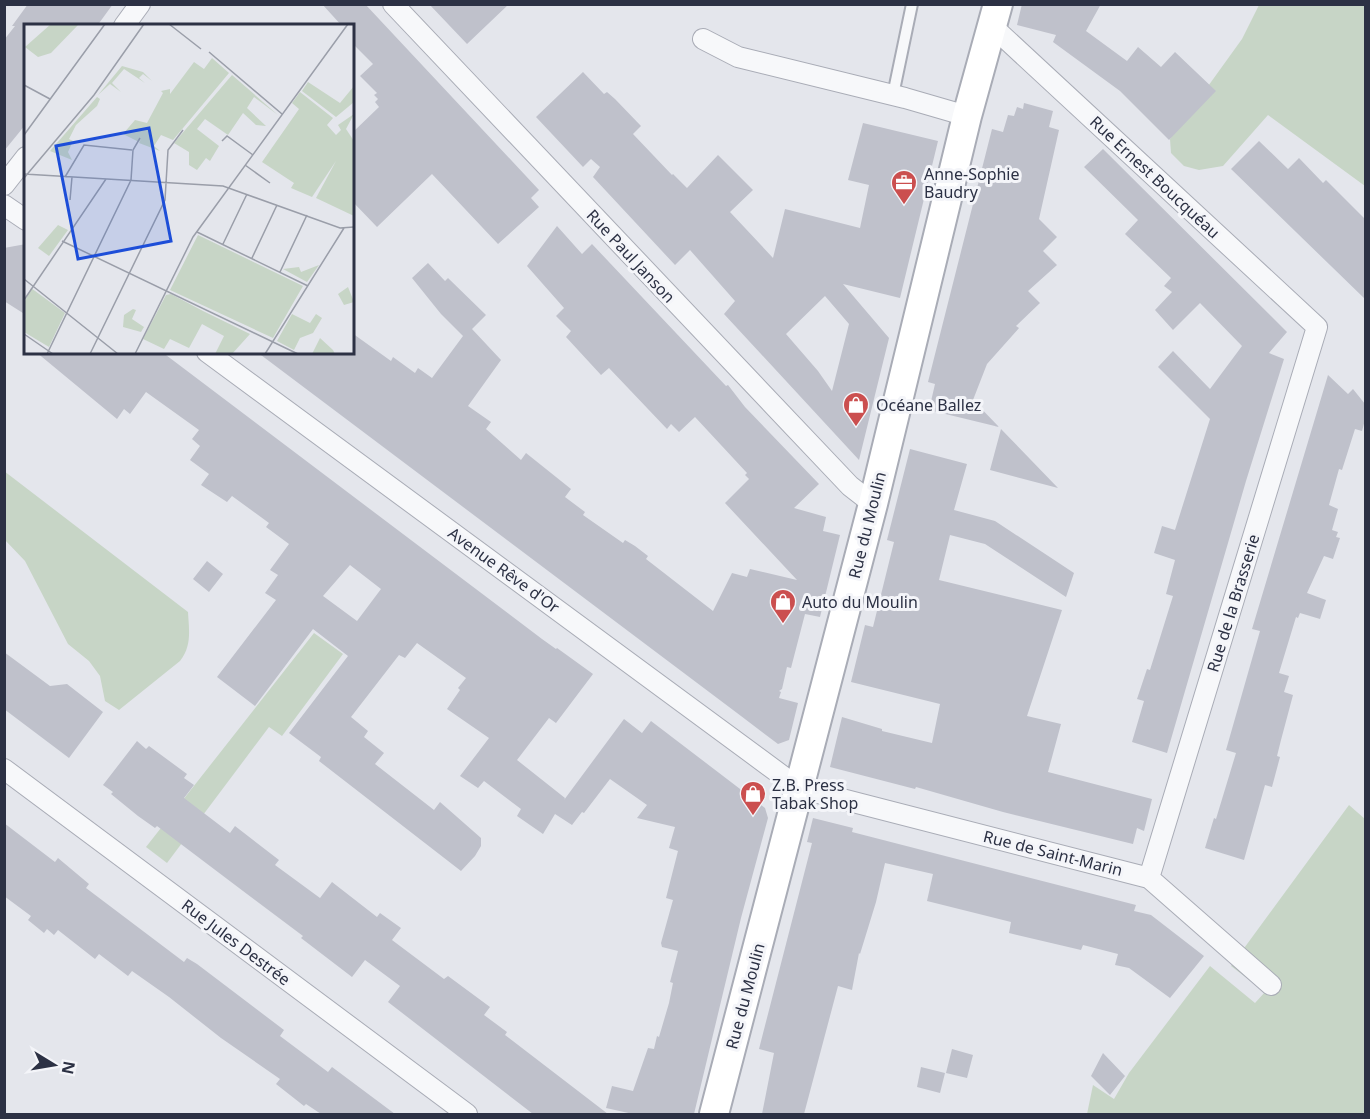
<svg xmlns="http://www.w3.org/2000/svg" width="1370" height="1119" font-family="'Noto Sans',sans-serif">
  <rect width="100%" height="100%" fill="#e4e6ec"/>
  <!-- green -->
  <path fill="#c7d5c6" d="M1259 5H1365V186L1268 115 1223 166 1199 170 1184 166 1171 153 1170 139 1242 39Z
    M4 471 188 612C189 630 192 646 180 661L119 710 105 701 100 676 89 661 68 644 25 561 5 540Z
    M314 633 343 654 282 736 269 727 167 863 146 847Z
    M1349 805 1365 819V1114H1087L1093 1085 1114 1099 1129 1073 1210 966 1255 1003 1265 992 1231 966Z"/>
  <!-- building -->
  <path fill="#bfc1cb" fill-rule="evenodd" d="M28 4H113L97 26H26V124L4 151V40L15 26H12Z
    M322 4H365L539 190 531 198 539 207 498 244 432 174 377 227 352 201V133L379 107 375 102 378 99 374 95 377 93 360 76 373 64 352 43V26H342Z
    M429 4H509L467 44Z
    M1022 4H1101L1086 31 1127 61 1138 47 1161 67 1175 52 1216 91 1169 140 1120 91 1053 42 1056 35 1017 25Z
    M583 72 604 94 607 92 615 99 641 126 633 134 672 175 673 174 687 188 718 155 753 190 730 212 773 258 785 209 860 228 869 185 848 180 863 123 938 141 900 298 843 284 889 338 859 460 724 314 735 301 690 250 675 265 593 177 600 167 591 159 583 167 536 117ZM825 296 849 324 832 391 818 371 786 334Z
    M1024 103 1053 111 1049 127 1059 130 1039 219 1057 237 1043 251 1057 265 1028 291 1040 303 1016 326 1019 328 987 364 973 400 999 427 929 410 935 384 928 382 992 129 1003 132 1008 115 1014 116 1017 107 1023 109Z
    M1259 141 1288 169 1299 158 1323 183 1326 180 1365 219V299L1231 169Z
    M1103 149 1287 332 1269 353 1284 359 1246 481 1167 753 1132 742 1144 701 1137 699 1147 669 1150 670 1173 596 1166 594 1175 560 1154 553 1162 526 1175 530 1210 419 1158 367 1173 351 1210 389 1242 346 1200 303 1173 330 1155 310 1172 292 1164 286 1171 278 1125 234 1138 220 1084 167Z
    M557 226 582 254 592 244 726 386 728 385 745 407 819 484 794 508 826 517 823 531 840 535 820 617 805 614 791 668 787 667 782 689 779 691 781 692 779 698 798 703 789 740 778 744 741 716 257 352H352V333L391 361 393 357 415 373 418 368 432 378 463 336 441 314 412 278 428 263 445 281 448 278 486 315 472 329 501 360 468 406 491 422 486 429 521 460 526 453 571 489 565 497 585 512 583 515 623 543 625 540 635 546 648 556 646 559 713 611 732 573 747 577 750 569 797 580 725 503 749 479 745 475 747 473 695 417 679 432 671 424 667 429 609 368 601 375 566 337 571 331 556 316 564 308 527 266Z
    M26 244V315L4 301V248Z
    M36 352H162L542 639 556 649 557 648 593 674 556 723 549 718 517 760 565 798 564 800 624 719 642 733 651 721 765 808 768 818 741 918 694 1114H633L606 1108 612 1086 633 1091 648 1048 654 1049 657 1036 659 1037 669 1003 673 983 670 982 678 951 662 947 661 943 673 900 666 898 678 851 669 848 675 827 637 818 647 805 610 779 584 813 582 812 572 825 555 814 543 834 517 816 521 809 484 781 478 788 460 776 489 738 447 709 460 690 458 688 466 678 417 643 405 658 399 655 351 717 368 731 364 737 384 753 375 764 434 810 440 802 481 838V846L475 856 461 871 319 761 321 757 289 733 348 656 313 629 255 706 217 677 276 600 265 593 278 575 270 570 289 544 266 527 269 523 232 496 227 502 201 485 209 474 190 460 200 446 192 439 199 430 146 392 130 414 124 409 117 419ZM350 565 381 589 357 621 323 596Z
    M1328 375 1348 394 1353 389 1365 404V420L1362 431 1355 429 1342 470 1339 469 1329 505 1338 509 1332 530 1338 532 1336 537 1340 538 1333 559 1324 556 1307 593 1326 600 1320 619 1300 613 1298 618 1296 617 1279 673 1289 676 1284 692 1293 695 1281 740 1277 756 1280 757 1272 787 1265 785 1244 860 1205 848 1214 818 1216 819 1236 753 1226 750 1260 631 1252 629Z
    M1001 429 1058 488 990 470Z
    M910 449 967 464 954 510 995 521 1074 573 1066 597 985 544 950 535 939 580 1062 610 1027 716 1061 724 1048 772 1152 799 1144 831 1137 828 1133 844 1003 812 916 787 915 789 830 767 842 717 882 729V731L932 743 940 704 851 682 865 625 873 627 894 542 887 540Z
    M207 561 223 574 209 592 193 579Z
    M4 652 50 686 67 684 103 712 69 758 4 709Z
    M137 741 146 749 149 746 187 774 184 778 194 785 184 798 230 833 235 826 279 860 275 865 320 898 332 882 377 917 380 913 401 928 392 940 444 979 448 976 490 1007 484 1015 507 1032 505 1035 608 1114H533L388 1002 400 986 365 960 352 977 301 938 303 936 243 891 157 826 155 828 138 816 111 794 113 792 103 785Z
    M813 818 853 828 852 832 1136 905 1134 911 1151 915 1204 956 1170 998 1129 968 1115 965 1118 954 1083 945 1081 950 1009 933 1011 922 927 901 933 874 885 863 876 902 860 954 859 953 852 990 838 986 804 1114H762L774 1053 759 1049 812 843 807 842Z
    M4 823 55 862 58 858 89 884 86 888 184 962 187 958 197 964 284 1030 280 1036 328 1072 332 1067 395 1114H321L306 1104 304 1106 276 1084 280 1079 221 1038 169 997 132 971 128 976 99 954 95 959 58 930 54 935 47 929 44 933 28 920 31 916 4 896Z
    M952 1049 973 1055 967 1078 946 1073Z
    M1103 1053 1125 1076 1110 1095 1091 1076Z
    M921 1067 945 1073 940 1093 917 1087Z"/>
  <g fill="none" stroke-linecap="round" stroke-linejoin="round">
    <defs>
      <path id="lane" d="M893 95 912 4"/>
      <path id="street" d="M393 4 850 486 873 504
        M124 26 140 4
        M993 27 1317 327 1149 878
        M703 39 738 57 905 98 967 116
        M4 185 26 157
        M4 205 26 220
        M207 352 799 788 1149 878 1271 985
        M4 769 467 1114"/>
      <path id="secondary" d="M714 1114 873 504 967 116 998 4"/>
    </defs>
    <!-- lane casing -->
    <use href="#lane" stroke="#a9acb6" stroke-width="14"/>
    <!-- street casing -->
    <use href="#street" stroke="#a9acb6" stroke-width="22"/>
    <!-- secondary casing -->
    <use href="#secondary" stroke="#a9acb6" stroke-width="32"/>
    <!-- lane -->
    <use href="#lane" stroke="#f7f8fa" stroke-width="10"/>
    <!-- street -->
    <use href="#street" stroke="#f7f8fa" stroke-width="20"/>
    <!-- secondary -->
    <use href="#secondary" stroke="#fff" stroke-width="28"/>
  </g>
  <!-- icons -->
  <defs>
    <symbol id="office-pin" viewBox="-11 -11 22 30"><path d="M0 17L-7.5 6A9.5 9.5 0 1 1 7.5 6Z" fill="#cb4f4f" stroke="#f4f5f9"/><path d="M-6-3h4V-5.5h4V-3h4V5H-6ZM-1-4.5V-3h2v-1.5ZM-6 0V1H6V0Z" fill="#fff"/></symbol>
    <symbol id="shop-pin" viewBox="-11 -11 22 30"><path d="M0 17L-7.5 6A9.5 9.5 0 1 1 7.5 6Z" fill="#cb4f4f" stroke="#f4f5f9"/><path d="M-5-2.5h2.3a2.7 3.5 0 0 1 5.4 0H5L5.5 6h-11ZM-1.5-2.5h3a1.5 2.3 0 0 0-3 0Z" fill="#fff"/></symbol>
  </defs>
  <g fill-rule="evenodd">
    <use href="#office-pin" x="889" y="168" width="30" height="40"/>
    <use href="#shop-pin" x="841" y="390" width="30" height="40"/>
    <use href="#shop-pin" x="768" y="587" width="30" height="40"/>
    <use href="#shop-pin" x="738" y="779" width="30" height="40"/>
  </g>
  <g text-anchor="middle" stroke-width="6" stroke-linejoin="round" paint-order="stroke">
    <!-- poi labels -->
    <g font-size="16" fill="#2c3144" stroke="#f4f5f9" text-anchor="start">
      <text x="924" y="180">Anne-Sophie<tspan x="924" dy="18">Baudry</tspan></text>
      <text x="876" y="411">Océane Ballez</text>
      <text x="802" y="608">Auto du Moulin</text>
      <text x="772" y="791">Z.B. Press<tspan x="772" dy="18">Tabak Shop</tspan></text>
    </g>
    <!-- street labels -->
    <g font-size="16" fill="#2c3144" stroke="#f4f5f9">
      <text transform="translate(1155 177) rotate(43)" y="6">Rue Ernest Boucquéau</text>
      <text transform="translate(631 256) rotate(47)" y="6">Rue Paul Janson</text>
      <text transform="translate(867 525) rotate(-76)" y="6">Rue du Moulin</text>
      <text transform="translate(504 570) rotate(36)" y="6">Avenue Rêve d'Or</text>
      <text transform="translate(1233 603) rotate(-73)" y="6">Rue de la Brasserie</text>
      <text transform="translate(1053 853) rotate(14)" y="6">Rue de Saint-Marin</text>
      <text transform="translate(236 942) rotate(37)" y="6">Rue Jules Destrée</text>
      <text transform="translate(745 996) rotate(-75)" y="6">Rue du Moulin</text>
    </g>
  </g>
  <!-- overview -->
  <g transform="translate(24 24)">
    <rect width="330" height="330" fill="#e4e6ec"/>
    <path d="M27 0H55L27 29 14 33 1 23ZM188 34 205 49 149 116 137 111 130 122 136 127 115 119 117 115 115 118 99 110 111 96 123 99 139 69 137 67 146 65V70L170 38 180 45ZM98 42 119 48 128 57 119 50 115 54 121 59 100 45 88 59 97 68 86 60 74 71ZM208 51 254 91 230 73 223 84 242 102 232 101 219 89 204 111 181 95 173 105 195 122 186 137 182 134 173 146 165 141V128L150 119ZM284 58 316 79 330 62V78L312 93 278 67ZM276 68 309 94 303 101 312 111 317 106 314 101 330 90 322 105 330 117V192L292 174 312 137 288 173 267 164 270 159 238 138 275 85 268 79ZM73 73 76 75 73 82 52 101 45 115 49 117 44 128 48 136 26 127ZM34 201 44 206 25 232 14 224ZM174 211 279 262 249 314 146 266ZM295 241 283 258 259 245 275 243 277 248ZM324 263 330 278 320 281 314 270ZM7 264 41 289 25 323 0 308V279ZM147 270 179 287 226 310 208 330H191L200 312 178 300 165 324 146 315 140 325 119 315 142 271ZM109 285 112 286 108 295 120 303 117 308 99 303 100 291ZM268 290 286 299 292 290 298 294 289 309 276 314 270 326 253 317ZM296 314 309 326 311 330H288Z" fill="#c7d5c6"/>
    <path fill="none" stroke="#9a9ea9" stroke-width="1.5" d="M145 0 177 25M185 28 258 90M0 61 26 75M0 111 81 0M198 117 203 112 229 131M221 141 246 159M0 150 199 162 316 204 330 203M41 153 60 121 108 126M0 154 70 71 120 0M46 176 48 153M173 208 284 262M38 217 274 330M199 220 223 170M228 234 253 181M256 248 283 191M0 255 94 330M0 276 82 155M0 310 29 330M23 330 107 156 109 126 116 114M66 330 141 176 144 126 159 106M111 330 169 213 324 0M241 330 320 204"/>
    <path fill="#1d4ed8" fill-opacity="0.15" stroke="#1d4ed8" stroke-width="3" d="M125 104 147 217 54 235 32 122Z"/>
    <rect width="330" height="330" fill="none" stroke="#2c3144" stroke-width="3"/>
  </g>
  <!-- border -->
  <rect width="1370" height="1119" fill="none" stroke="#2c3144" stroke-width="12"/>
  <!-- north arrow -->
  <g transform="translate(54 1065) rotate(101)" stroke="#f4f5f9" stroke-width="4.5" paint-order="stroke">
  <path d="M0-4.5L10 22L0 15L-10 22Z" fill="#2c3144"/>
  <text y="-9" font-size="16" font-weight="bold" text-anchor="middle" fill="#2c3144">N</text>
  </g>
</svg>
